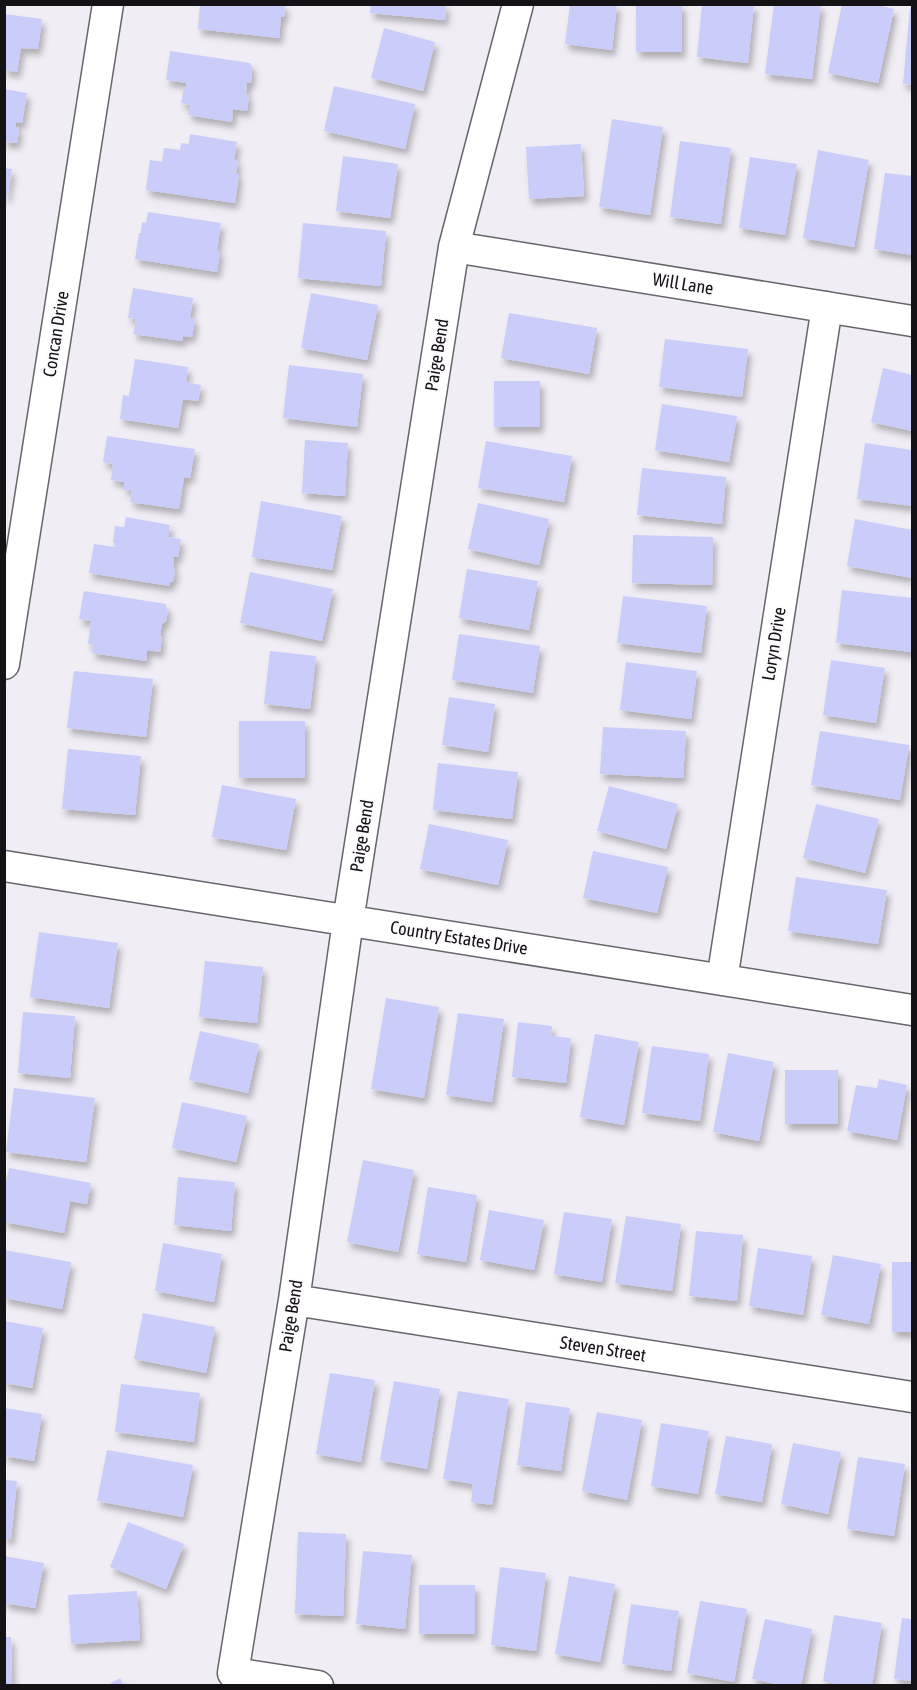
<svg xmlns="http://www.w3.org/2000/svg" width="917" height="1690" font-family="'Asap Condensed',sans-serif">
  <defs>
    <filter id="shadow"><feDropShadow dx="3.5" dy="6" stdDeviation="3" flood-color="#0004"/></filter>
  </defs>
  <rect width="100%" height="100%" fill="#f1edf5"/>
  <!-- building -->
  <path fill="#caccf9" filter="url(#shadow)" d="M200 4H285L284 17H281L279 38 198 29Z
    M371 4H446L445 20 370 13Z
    M570 4H617L612 50 565 44Z
    M636 4H682V52H636Z
    M702 4H754L748 63 697 57Z
    M774 4H821L812 79 765 74Z
    M842 4H874L894 9 878 83 828 73Z
    M910 8H912V85L903 84Z
    M4 14 42 19 38 49 21 48 17 72 4 70Z
    M384 28 435 42 423 91 371 78Z
    M170 51 250 63 252 67 251 82 247 83 246 94 249 95 247 111 233 109 232 122 188 115 190 105 181 103 184 87 186 88V83L166 80Z
    M334 86 415 104 405 149 324 131Z
    M4 89 27 93 22 123 16 122 15 127 19 128 17 143 4 142Z
    M612 119 663 127 650 215 599 207Z
    M190 134 237 142 234 160H238L236 174H239L235 203 146 190 150 160 162 162 164 148 180 150 181 143 189 144Z
    M680 141 731 148 721 224 670 217Z
    M581 144 584 196 529 199 526 147Z
    M818 150 869 160 854 247 803 238Z
    M343 156 398 164 390 218 336 211Z
    M750 157 797 164 785 235 739 228Z
    M4 168 12 169 7 198H4Z
    M885 173 912 176V255L874 249Z
    M148 212 221 223 217 251 220 252 217 272 135 259 139 233H141L142 222 146 223Z
    M303 223 386 231 381 286 298 278Z
    M133 288 193 298 190 318 195 319 192 337 183 336 182 341 133 334 136 319 128 318Z
    M311 293 378 305 367 360 301 348Z
    M509 313 597 328 589 374 501 358Z
    M665 339 748 349 742 397 659 387Z
    M135 359 188 367 186 382 201 385 198 401 183 399 178 428 120 419 123 395 129 396Z
    M289 365 363 374 357 427 283 418Z
    M883 368 912 375V431L871 422Z
    M494 381H540V427H494Z
    M662 404 737 416 729 462 655 450Z
    M107 436 195 449 190 478 184 477 179 509 130 502 132 491 124 490V482L111 480 113 464 103 462Z
    M305 440 348 443 345 496 302 493Z
    M486 441 572 456 564 502 478 488Z
    M865 443 912 450V506L857 499Z
    M642 468 726 477 722 524 637 515Z
    M261 501 342 516 332 570 252 557Z
    M478 503 549 519 539 565 468 549Z
    M126 517 170 525 168 537 181 539 178 557 174 556 173 567 175 570 173 581 169 583 170 586 89 573 94 544 115 547V543H113L115 526 124 527Z
    M855 519 912 530V578L847 566Z
    M633 535 713 537 712 585 632 583Z
    M467 569 538 581 529 630 459 618Z
    M250 572 333 589 322 641 240 623Z
    M842 590 912 598V652L836 643Z
    M84 591 166 604V607L168 611 166 621 162 624 160 636H162L160 652 147 650 146 661 92 653 93 644H88L91 621 79 619Z
    M623 596 707 606 701 653 617 643Z
    M459 634 540 646 533 693 452 680Z
    M270 651 316 656 310 709 264 704Z
    M831 660 885 668 876 723 823 715Z
    M626 662 697 671 691 719 620 710Z
    M74 671 153 679 146 737 67 728Z
    M449 697 495 704 488 752 442 745Z
    M239 721H305V778H239Z
    M603 727 686 731 683 778 600 774Z
    M820 731 909 745 900 800 811 785Z
    M68 749 141 756 135 815 62 809Z
    M438 763 518 772 512 819 433 810Z
    M222 785 296 799 286 850 212 837Z
    M609 786 678 804 666 849 597 831Z
    M816 804 879 819 865 873 803 858Z
    M429 824 508 840 498 885 420 869Z
    M593 851 668 867 657 913 583 898Z
    M796 877 887 890 878 944 788 931Z
    M39 932 118 943 109 1008 30 997Z
    M205 961 263 967 257 1023 199 1017Z
    M386 998 439 1007 424 1098 371 1089Z
    M23 1012 75 1016 70 1078 18 1073Z
    M458 1013 504 1019 492 1102 446 1095Z
    M518 1022 552 1026 551 1036 571 1038 566 1083 512 1077Z
    M200 1031 259 1044 248 1093 189 1080Z
    M595 1034 639 1042 624 1125 580 1117Z
    M652 1046 709 1054 700 1121 642 1113Z
    M728 1053 774 1062 759 1141 713 1132Z
    M785 1070H838V1124H785Z
    M879 1079 907 1085 897 1140 847 1131 856 1085 877 1088Z
    M14 1088 95 1098 86 1162 6 1152Z
    M182 1102 247 1116 236 1162 172 1148Z
    M363 1160 414 1170 398 1252 347 1242Z
    M9 1168 91 1183 87 1204 70 1201 64 1233 4 1222V1191Z
    M178 1177 235 1182 231 1231 174 1225Z
    M428 1187 477 1195 466 1262 417 1254Z
    M489 1210 544 1220 534 1270 480 1260Z
    M564 1212 612 1219 602 1282 554 1274Z
    M626 1216 681 1224 672 1291 615 1283Z
    M696 1231 743 1235 737 1301 689 1296Z
    M163 1243 222 1254 214 1302 155 1291Z
    M758 1248 812 1256 803 1315 749 1306Z
    M4 1250 71 1262 62 1309 4 1298Z
    M833 1255 881 1264 869 1324 821 1315Z
    M892 1262H912V1332H892Z
    M143 1313 215 1327 206 1373 134 1359Z
    M4 1321 43 1328 32 1388 4 1383Z
    M330 1373 375 1380 361 1462 316 1454Z
    M394 1381 440 1389 427 1469 380 1460Z
    M121 1384 200 1393 194 1442 115 1432Z
    M458 1391 509 1399 492 1505 471 1502 473 1484 443 1479Z
    M526 1402 570 1408 561 1471 517 1465Z
    M4 1408 42 1414 34 1461 4 1456Z
    M597 1412 642 1420 627 1500 582 1491Z
    M661 1423 709 1431 698 1494 651 1486Z
    M726 1436 772 1444 762 1502 715 1494Z
    M793 1443 841 1452 828 1514 781 1504Z
    M107 1450 193 1465 183 1517 97 1501Z
    M858 1457 905 1464 894 1536 847 1529Z
    M4 1480 17 1481 11 1539H4Z
    M128 1522 184 1544 166 1589 110 1567Z
    M298 1532 346 1534 343 1616 295 1614Z
    M363 1551 412 1555 405 1629 356 1624Z
    M4 1556 44 1563 35 1608 4 1603Z
    M500 1567 546 1573 536 1651 491 1645Z
    M569 1576 615 1584 600 1662 555 1654Z
    M419 1585H475V1634H419Z
    M137 1591 140 1640 71 1644 68 1595Z
    M700 1601 747 1609 734 1682 687 1673Z
    M631 1604 679 1611 671 1671 622 1664Z
    M834 1615 882 1623 872 1686H847L823 1681Z
    M902 1618 912 1619V1681L894 1679Z
    M765 1619 812 1629 801 1686H785L752 1679Z
    M4 1637H11L12 1686H4Z
    M120 1678 124 1686H106Z"/>
  <g fill="none" stroke-linecap="round" stroke-linejoin="round">
    <defs>
      <path id="minor" d="M454 247 912 321
        M4 664 108 4
        M4 866 912 1010
        M722 980 827 307
        M294 1300 912 1397
        M318 1686 233 1673 294 1300 348 921 454 247 518 4"/>
    </defs>
    <!-- minor casing -->
    <use href="#minor" stroke="#67646b" stroke-width="33"/>
    <!-- minor -->
    <use href="#minor" stroke="#fff" stroke-width="30"/>
  </g>
  <g text-anchor="middle" stroke-width="4.5" stroke-linejoin="round" paint-order="stroke">
    <!-- street labels -->
    <g font-size="18" fill="#141215" stroke="#fdfbfe">
      <text transform="translate(683 284) rotate(9)" y="6">Will Lane</text>
      <text transform="translate(56 334) rotate(-81)" y="6">Concan Drive</text>
      <text transform="translate(437 355) rotate(-81)" y="6">Paige Bend</text>
      <text transform="translate(774 644) rotate(-81)" y="6">Loryn Drive</text>
      <text transform="translate(362 836) rotate(-81)" y="6">Paige Bend</text>
      <text transform="translate(459 938) rotate(9)" y="6">Country Estates Drive</text>
      <text transform="translate(291 1316) rotate(-81)" y="6">Paige Bend</text>
      <text transform="translate(603 1349) rotate(9)" y="6">Steven Street</text>
    </g>
  </g>
  <!-- border -->
  <rect width="917" height="1690" fill="none" stroke="#141215" stroke-width="12"/>
</svg>
